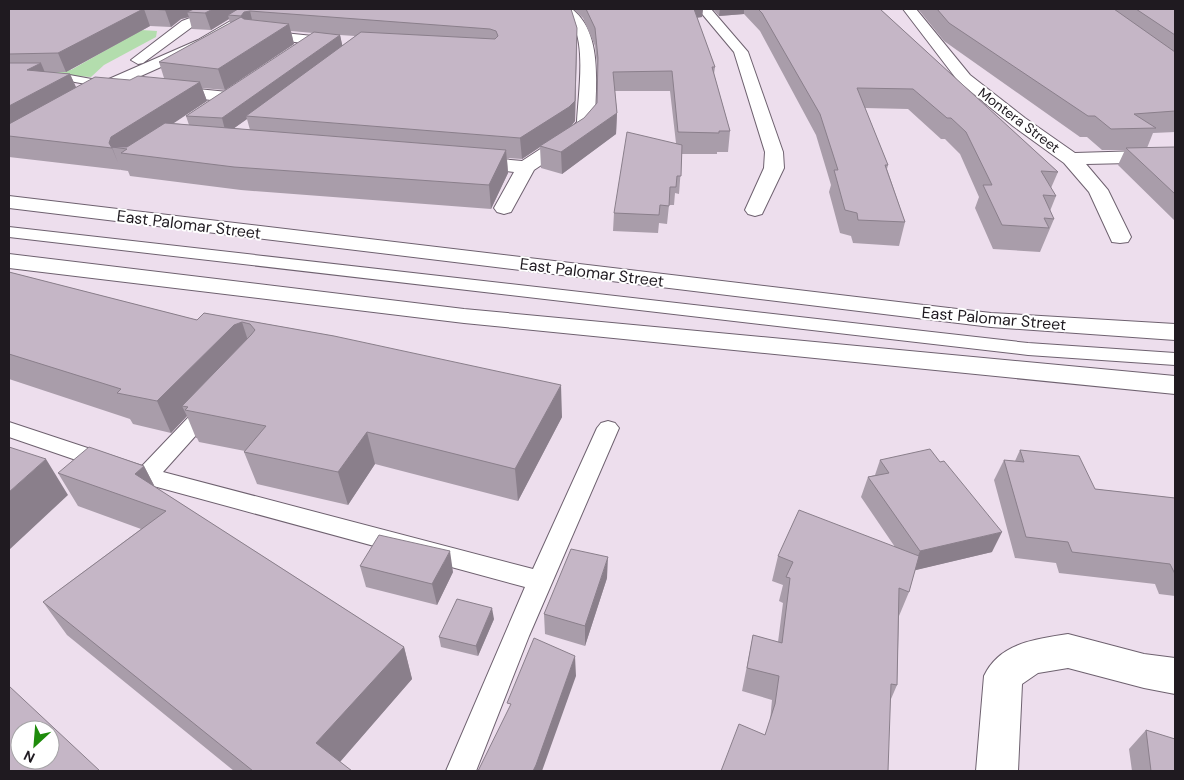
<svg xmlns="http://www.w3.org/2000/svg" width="1184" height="780" font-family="'DM Sans',sans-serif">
  <rect width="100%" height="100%" fill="#eddeed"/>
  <!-- green -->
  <path fill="#b3ddad" d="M141 30 157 31 156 37 104 65 91 77 9 71 29 65 71 70Z"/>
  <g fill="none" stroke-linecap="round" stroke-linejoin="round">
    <defs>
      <path id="service" d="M9 74H64L108 82 114 85 108 88 64 80H9Z
        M9 227 1028 343 1175 353V365L1028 355 9 237Z
        M209 401 216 403 219 408 216 413 163 472 533 569 597 428 601 423 608 421 615 423 619 428 529 636 476 771H446L525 587 146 484 9 437V422L142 466 202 403Z"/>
      <path id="minor" d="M214 9H231L192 27 143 63 138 64 131 60 182 21Z
        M251 9H266L208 46 114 88 108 90 100 85 102 82 198 40Z
        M557 9H572C604 34 595 88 595 123L583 137 534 170 511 212 504 214 497 212 494 208 514 172 463 166 461 162 463 158 470 156 522 161 571 129 577 122C578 97 586 47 573 25 569 18 561 15 557 9Z
        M698 9H711L748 52 783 152 784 168 762 214 755 216 748 214 745 210 764 168 765 152 734 52Z
        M903 9H916L970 75 1025 118 1075 153 1175 150V162L1086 164 1108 190 1131 237 1128 242 1120 243 1112 242 1089 192 1064 163 1013 126 958 81Z
        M255 30 313 36 320 40 313 44 250 37 248 34 250 31Z
        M167 86 228 92 236 97 228 102 161 94 159 91Z
        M1068 634 1144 654 1175 658V694L1144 688 1068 668 1038 673 1022 684 1018 771H976L984 676C999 643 1036 639 1068 634Z"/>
      <path id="secondary" d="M9 196 991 313 1175 324V340L991 327 9 208Z
        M9 254 464 309 1175 376V394L464 323 9 268Z"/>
    </defs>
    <!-- service casing -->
    <use href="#service" stroke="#6e616f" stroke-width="2"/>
    <!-- minor casing -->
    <use href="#minor" stroke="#6e616f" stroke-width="2"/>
    <!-- secondary casing -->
    <use href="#secondary" stroke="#6e616f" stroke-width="2"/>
    <!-- service -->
    <use href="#service" fill="#fff" fill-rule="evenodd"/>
    <!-- minor -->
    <use href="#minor" fill="#fff" fill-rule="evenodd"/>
    <!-- secondary -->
    <use href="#secondary" fill="#fff" fill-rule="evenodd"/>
  </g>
  <!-- wall -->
  <path fill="#a99daa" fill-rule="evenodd" d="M9 9H571L577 28V46L575 121 571 126 584 118 597 103 598 74 595 46 583 18 573 9H703L702 17 697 18 715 67 714 74 730 131 728 152H717V154H682L679 194 675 193 674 205H669L667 224 659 223 658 233 613 231 614 213 676 143 670 91H615L617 113 616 134 562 174 541 168 540 147 522 159 507 158 508 173 491 209 241 190 130 176 128 171 121 170 118 163 121 170 9 157ZM189 17 192 29 211 30 229 19 230 23 159 62 164 78 130 80 76 87 70 74 52 72H66L150 26 171 27 181 19ZM291 31 313 33 186 116 189 125 173 123 207 101 202 88 225 90 294 44ZM340 35 355 36 342 46ZM247 119 250 130 234 128Z
    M713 9H880L1058 172 1051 188 1056 196 1050 211 1054 219 1040 252 993 249 975 208 979 197 960 154 945 139H941L908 109 865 108 888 165 887 169 905 222 899 246 853 243 851 236 840 233 829 192 831 185 816 135 760 31 744 14 719 16Z
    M918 9H1175V132L1153 133 1147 148H1175V221L1118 165 1125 150H1102L1087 137H1080L944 41Z
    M9 272 197 320 204 313 334 336 562 417 518 501 375 464 348 505 257 484 244 452 245 451 199 442 197 438H196L187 416 171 433 133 424 130 419 9 379Z
    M1020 450 1095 489 1175 498V596L1159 594 1155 584 1059 573 1056 563 1015 558 994 480 1004 460 1015 461Z
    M880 460 992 552 915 570 909 592 899 616 897 685 891 699 765 735 770 721 772 700 742 691 753 635 778 642 783 603 779 601 783 585 772 581 778 556 895 547 861 497 868 477 875 475Z
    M144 466 155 487 404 647 412 679 340 762 352 771H234L67 635 43 602 141 529 78 506 58 473Z
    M360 566 453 572 437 605 366 587Z
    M607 578 585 646 545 634 544 614Z
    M494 619 478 656 441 647 439 637Z
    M1146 730 1175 771H1132L1129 749Z"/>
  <!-- shaded-wall -->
  <path fill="#8a7f8b" d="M143 9H144L150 26 66 72 58 53Z
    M167 9H209L187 12 189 17 181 19 171 27 165 10Z
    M213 9H248L228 15 229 19 211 30 205 13Z
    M691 9H703L702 17 690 18Z
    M720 9H744V14L719 16Z
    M250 11 254 28 245 33 241 16 244 12Z
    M289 24 294 44 225 90 218 69Z
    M577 28 575 121 570 128 540 146V147L522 159 520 138Z
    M340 35 343 48 246 116 247 119 226 134 222 118Z
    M41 63 49 82 27 70Z
    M70 74 79 94 9 132V106Z
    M200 82 207 101 129 153 127 149 112 147 118 163 112 148 109 143 111 137Z
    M617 113 616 134 562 174 561 152Z
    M506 150 508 173 491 209 489 185Z
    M242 322 252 353 188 407 182 406 187 416 171 433 157 401 234 325Z
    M561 385 562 417 518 501 515 469Z
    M367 432 375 464 348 505 338 472Z
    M46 459 68 495 9 550V492Z
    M144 466 161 499 135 474Z
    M1002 532 992 552 912 571 920 551Z
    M450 551 453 572 437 605 432 584Z
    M608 557 607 578 585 646V626Z
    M492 608 494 619 478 656 476 646Z
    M404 647 412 679 332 771 316 743Z
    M575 656 576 676 542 771H533Z"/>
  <!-- building -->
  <path fill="#c5b6c6" stroke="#8a7f8b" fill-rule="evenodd" d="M9 9H143L58 53 9 54Z
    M150 9H167L165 10Z
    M194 9H213L205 13 187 12Z
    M238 9H571L577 28 575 101 569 107 520 138 246 116 361 32 495 39 498 36 496 31 490 29 250 11 244 12 241 16 228 15Z
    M586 9H694L715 67H712L730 131H719V133L678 132 672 71 613 72 617 113 561 152 540 146 584 118 597 103 598 58 595 28Z
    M758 9H880L1058 172 1041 171 1056 196 1043 195 1054 219 1044 218 1049 228 1002 225 983 185H992L966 132 951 118H947L913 89 857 88 888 165H885L905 222 858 220 857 213 845 210 834 170H838L820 114 762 13Z
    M937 9H1114L1175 52V111L1134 114 1156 128 1111 129 1095 116H1088L949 23Z
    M1136 9H1175V35Z
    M241 17 244 19 289 24 218 69 159 62Z
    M314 32 340 35 222 118 186 116Z
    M9 63H41L27 70 70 74 9 106Z
    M138 76 200 82 111 137 109 143 112 148 9 136V124L95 77 130 80Z
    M165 123 506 150 489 185 234 167 121 153 127 149 112 147H127Z
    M627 132 682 145 681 176H677L676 187H670L669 206 660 205 659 215 614 213Z
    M1174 147 1175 148V194L1126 148Z
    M9 272 197 320 204 313 334 336 561 385 515 469 367 432 338 472 244 452 266 426 185 410 188 407 182 406 251 335 255 330 250 324 242 322 234 325 157 401 117 393 121 389 9 354Z
    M9 447 46 459 9 492Z
    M89 447 144 466 135 474 404 647 316 743 352 771H253L43 602 166 511 58 473Z
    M930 449 940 462 944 461 1002 532 920 551 868 477 889 473 880 460Z
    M1020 450 1079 456 1095 489 1175 498V574L1170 564 1072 552 1068 542 1026 537 1004 460 1024 462Z
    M799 510 919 556 909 592 899 588 897 685 891 684 888 771H721L739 724 765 735 775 704 779 676 747 668 753 635 782 643 790 578 786 577 793 562 778 556Z
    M379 535 450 551 432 584 360 566Z
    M571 549 608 557 585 626 544 614Z
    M457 599 492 608 476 646 439 637Z
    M534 638 575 656 536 765 533 771H478L511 704 507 703Z
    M9 686 100 771H9ZM20 730H50V760H20Z
    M1146 730 1175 739V771H1151Z"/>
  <g text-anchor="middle" stroke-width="4" stroke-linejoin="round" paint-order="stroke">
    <!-- far-street labels -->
    <g font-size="14" fill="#1f1a20" stroke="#fff">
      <text transform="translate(1019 120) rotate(37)" y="5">Montera Street</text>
    </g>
    <!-- street labels -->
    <g font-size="16" fill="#1f1a20" stroke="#fff">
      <text transform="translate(189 224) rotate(7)" y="6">East Palomar Street</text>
      <text transform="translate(592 272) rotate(7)" y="6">East Palomar Street</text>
      <text transform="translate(994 318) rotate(5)" y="6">East Palomar Street</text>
    </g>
  </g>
  <!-- border -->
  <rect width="1184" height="780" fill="none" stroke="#1f1a20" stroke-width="20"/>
  <!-- north arrow -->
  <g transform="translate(35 745) rotate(206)"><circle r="24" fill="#ffffff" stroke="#a5a3a6"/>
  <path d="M0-4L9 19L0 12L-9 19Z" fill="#1e8b0b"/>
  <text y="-8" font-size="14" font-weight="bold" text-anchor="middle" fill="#1f1a20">N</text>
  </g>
</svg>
